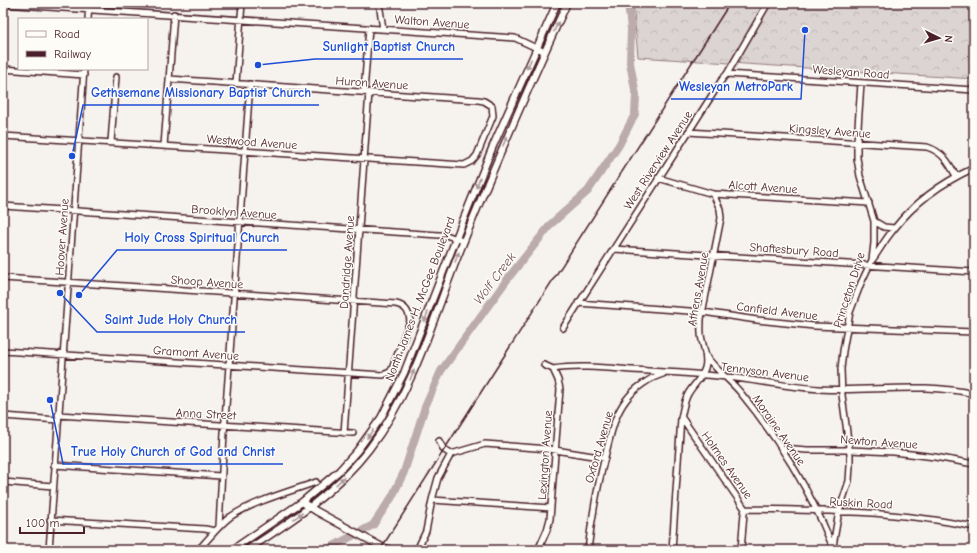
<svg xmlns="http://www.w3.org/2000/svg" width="977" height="553" font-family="'Comic Neue',sans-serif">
  <defs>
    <pattern id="forest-crowns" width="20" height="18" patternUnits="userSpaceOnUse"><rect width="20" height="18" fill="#dcd4d2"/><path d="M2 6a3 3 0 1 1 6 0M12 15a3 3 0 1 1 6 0" fill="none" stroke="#beb6b4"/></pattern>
  </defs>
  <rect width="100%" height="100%" fill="#f6f3ef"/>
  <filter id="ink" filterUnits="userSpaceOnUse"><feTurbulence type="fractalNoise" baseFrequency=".025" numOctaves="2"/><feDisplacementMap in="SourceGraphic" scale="8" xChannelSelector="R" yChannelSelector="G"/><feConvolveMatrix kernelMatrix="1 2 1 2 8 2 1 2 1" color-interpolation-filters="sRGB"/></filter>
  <g filter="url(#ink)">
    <!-- forest -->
    <path fill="url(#forest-crowns)" stroke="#937a7e" d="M633 3H974V79L638 57Z"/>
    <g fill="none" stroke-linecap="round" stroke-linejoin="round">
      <!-- river -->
      <path stroke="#bbabac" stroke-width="8" d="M326 550 373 525 392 497 404 472 425 407 441 371 509 277 551 224 588 191 619 145 635 114 636 95 630 63 631 29 628 3"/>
      <defs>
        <path id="minor" d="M379 3 383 29
          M3 4 515 38 545 52
          M88 19 89 3
          M3 69 84 75
          M727 74 974 90
          M236 83 242 3
          M364 92 369 28
          M688 132 927 147C943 152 949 163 956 176
          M3 136 464 165 472 161 477 155 493 116 492 106 484 101 478 100 169 79
          M111 142 116 77
          M164 146 174 14
          M658 178 713 194 869 203
          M3 206 439 235H446L463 241
          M874 221 884 227 894 228
          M614 249 974 272
          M873 259C880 249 886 238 894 229 915 202 943 182 974 168
          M3 278 396 304C405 306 409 311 410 321L392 369 390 372 383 375 3 351
          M578 303 703 312 757 320 814 326 974 332
          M563 328 723 78 727 74 768 3
          M707 357C716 370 729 379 740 392 778 438 810 490 832 545
          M553 369C579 365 606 368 632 370 663 372 695 373 726 377 757 380 788 387 819 389 871 392 923 382 974 394
          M58 415 353 433
          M3 416 58 420
          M682 418 745 509
          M344 433 369 92
          M439 441 444 450 451 454 485 444 549 449 605 458
          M782 448 807 450H849L894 452 935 457 974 464
          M54 465 221 476
          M3 482 53 486
          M432 500 551 508
          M745 509C822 510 899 511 974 527
          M50 520 205 529 215 531
          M219 527 224 433 250 84
          M49 550 84 69
          M198 550C209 539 218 526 230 517 254 501 289 492 316 482
          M417 550 426 531 432 500 438 478 451 454
          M538 550 547 530 550 519 560 389 558 380 553 369 544 365
          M588 550C592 514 599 479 608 445 612 429 616 413 626 400 635 388 649 378 663 374
          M672 550 681 418C683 410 684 401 688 394 693 385 702 378 705 368 708 358 704 350 702 340 700 333 701 326 701 319L721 218 720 209 713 194
          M741 550 744 513 745 509
          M833 550V546L839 511 849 481 850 466V455L842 395 841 369 843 351 850 312 861 283 872 260 874 243V221L860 176 857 158V142L861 83"/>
        <path id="major" d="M302 502 316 511 382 547 391 550
          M232 550 302 502 339 471 357 451 381 418 404 373 462 223 493 146 557 3
          M247 550C292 521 336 492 369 449 415 389 433 317 461 248 494 166 530 84 567 3"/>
      </defs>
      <!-- minor casing -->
      <use href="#minor" stroke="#4a1f2b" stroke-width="8"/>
      <!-- major casing -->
      <use href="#major" stroke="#4a1f2b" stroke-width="9"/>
      <!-- minor -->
      <use href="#minor" stroke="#fdfcf7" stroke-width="5"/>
      <!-- major -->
      <use href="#major" stroke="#fdfcf7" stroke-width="6"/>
      <!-- rail -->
      <path stroke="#4a1f2b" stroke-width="1.5" d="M380 550 730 3"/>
    </g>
    <!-- one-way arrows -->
    <defs><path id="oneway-solid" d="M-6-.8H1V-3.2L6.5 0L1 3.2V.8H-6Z"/></defs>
    <g fill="#ac999b">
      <use href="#oneway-solid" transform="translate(556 27) rotate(-65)"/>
      <use href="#oneway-solid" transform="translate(529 64) rotate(115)"/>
      <use href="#oneway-solid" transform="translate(505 141) rotate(-67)"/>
      <use href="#oneway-solid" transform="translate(478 183) rotate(113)"/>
      <use href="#oneway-solid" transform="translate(457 257) rotate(-69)"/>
      <use href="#oneway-solid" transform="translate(426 317) rotate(111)"/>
      <use href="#oneway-solid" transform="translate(412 375) rotate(-68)"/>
      <use href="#oneway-solid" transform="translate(370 434) rotate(126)"/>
      <use href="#oneway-solid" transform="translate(340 481) rotate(-44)"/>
      <use href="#oneway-solid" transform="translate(298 516) rotate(-35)"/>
    </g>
  </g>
  <g text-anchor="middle" stroke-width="3" stroke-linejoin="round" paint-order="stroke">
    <!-- street labels -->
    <g font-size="12" fill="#4a1f2b" stroke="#fdfcf7">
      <text transform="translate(432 22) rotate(4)" y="4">Walton Avenue</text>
      <text transform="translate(851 72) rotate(4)" y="4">Wesleyan Road</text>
      <text transform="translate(372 83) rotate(4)" y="4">Huron Avenue</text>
      <text transform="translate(830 131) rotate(4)" y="4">Kingsley Avenue</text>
      <text transform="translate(252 142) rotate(4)" y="4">Westwood Avenue</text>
      <text transform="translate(658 160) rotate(-57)" y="4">West Riverview Avenue</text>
      <text transform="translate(763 187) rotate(4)" y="4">Alcott Avenue</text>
      <text transform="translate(234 212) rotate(4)" y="4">Brooklyn Avenue</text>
      <text transform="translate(62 237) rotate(-86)" y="4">Hoover Avenue</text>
      <text transform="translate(794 250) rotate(4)" y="4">Shaftesbury Road</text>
      <text transform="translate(347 262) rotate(-86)" y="4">Dandridge Avenue</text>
      <text transform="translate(207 282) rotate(4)" y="4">Shoop Avenue</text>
      <text transform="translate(698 289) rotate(-80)" y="4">Athens Avenue</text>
      <text transform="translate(849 290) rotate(-72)" y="4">Princeton Drive</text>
      <text transform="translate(420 299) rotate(-69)" y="4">North James H. McGee Boulevard</text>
      <text transform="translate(777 311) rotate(7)" y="4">Canfield Avenue</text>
      <text transform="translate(196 353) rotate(4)" y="4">Gramont Avenue</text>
      <text transform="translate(765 372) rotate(7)" y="4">Tennyson Avenue</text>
      <text transform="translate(206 414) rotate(3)" y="4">Anna Street</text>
      <text transform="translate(779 430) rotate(55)" y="4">Moraine Avenue</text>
      <text transform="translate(879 442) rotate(4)" y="4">Newton Avenue</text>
      <text transform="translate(599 447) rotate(-74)" y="4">Oxford Avenue</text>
      <text transform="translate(545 455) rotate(-86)" y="4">Lexington Avenue</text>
      <text transform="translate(727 465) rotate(55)" y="4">Holmes Avenue</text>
      <text transform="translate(861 503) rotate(3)" y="4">Ruskin Road</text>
    </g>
    <!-- water labels -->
    <g font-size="13" font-style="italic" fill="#725058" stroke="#fdfcf7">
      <text transform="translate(494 278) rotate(-53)" y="5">Wolf Creek</text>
    </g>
  </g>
  <!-- callouts -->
  <path fill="none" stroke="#1d4ed8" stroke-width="1.5" d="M258 65L315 59H463M805 30L801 99H671M72 156L83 105H319M79 295L117 250H287M60 293L97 332H245M50 400L63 464H283"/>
  <g fill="#1d4ed8" stroke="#fdfcf7" stroke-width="1.5">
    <circle cx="258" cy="65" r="4"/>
    <circle cx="805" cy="30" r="4"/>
    <circle cx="72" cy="156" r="4"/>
    <circle cx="79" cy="295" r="4"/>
    <circle cx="60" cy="293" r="4"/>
    <circle cx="50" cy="400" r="4"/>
  </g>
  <g font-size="13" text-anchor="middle" font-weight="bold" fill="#1d4ed8" stroke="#fdfcf7" stroke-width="3" stroke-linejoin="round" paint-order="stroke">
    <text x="389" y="51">Sunlight Baptist Church</text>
    <text x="736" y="91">Wesleyan MetroPark</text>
    <text x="201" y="97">Gethsemane Missionary Baptist Church</text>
    <text x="202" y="242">Holy Cross Spiritual Church</text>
    <text x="171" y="324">Saint Jude Holy Church</text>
    <text x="173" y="456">True Holy Church of God and Christ</text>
  </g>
  <!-- margin -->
  <rect width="977" height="553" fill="none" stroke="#fdfcf7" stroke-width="16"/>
  <rect x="8" y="8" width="961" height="537" fill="none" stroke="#4a1f2b" stroke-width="1.5" filter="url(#ink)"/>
  <!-- legend -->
  <rect x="18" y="18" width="130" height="52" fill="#fdfcf7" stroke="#b5a4a5"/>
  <rect x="26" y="31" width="20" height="6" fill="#fdfcf7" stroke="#b5a4a5"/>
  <text x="54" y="38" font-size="12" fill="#4a1f2b">Road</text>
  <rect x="26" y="51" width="20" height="6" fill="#4a1f2b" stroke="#b5a4a5"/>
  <text x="54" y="58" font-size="12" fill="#4a1f2b">Railway</text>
  <!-- north arrow -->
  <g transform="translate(939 38) rotate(95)" stroke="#fdfcf7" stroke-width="3" paint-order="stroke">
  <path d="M0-3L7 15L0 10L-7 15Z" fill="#4a1f2b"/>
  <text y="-6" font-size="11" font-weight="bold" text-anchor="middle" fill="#4a1f2b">N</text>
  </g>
  <!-- scale -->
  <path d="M20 527v6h64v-6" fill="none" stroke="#4a1f2b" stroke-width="2"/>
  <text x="26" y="527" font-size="12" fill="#4a1f2b" stroke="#fdfcf7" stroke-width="3" paint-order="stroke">100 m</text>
</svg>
